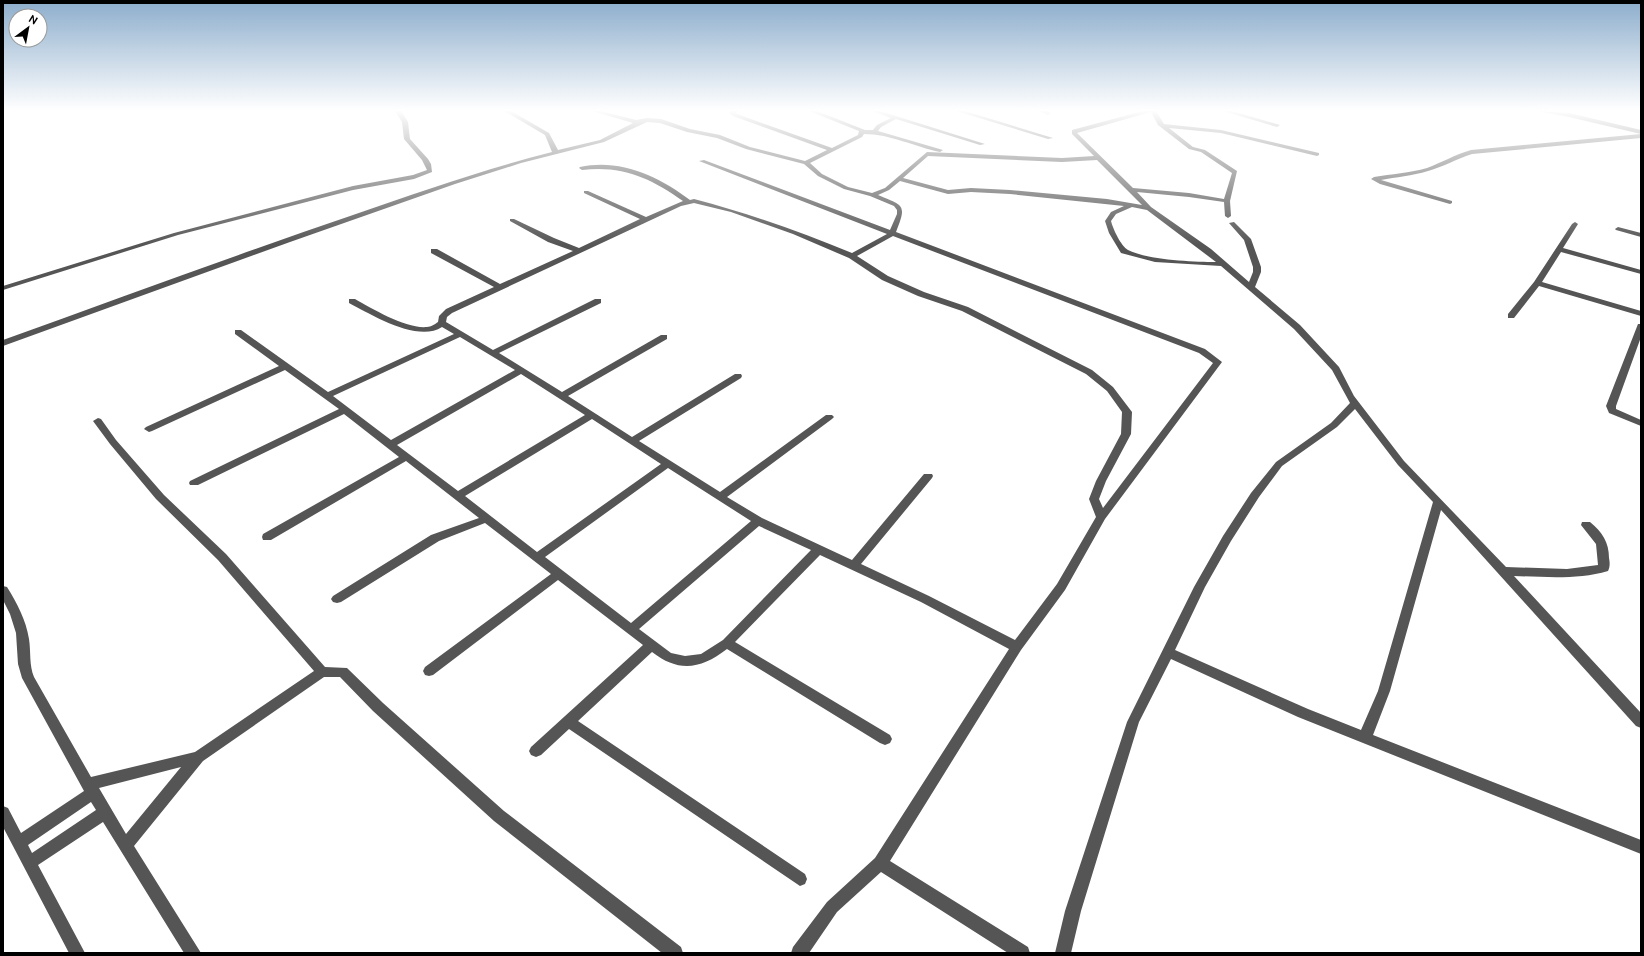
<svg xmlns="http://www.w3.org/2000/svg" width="1644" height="956" font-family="Ubuntu,sans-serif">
  <rect width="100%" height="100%" fill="#fff"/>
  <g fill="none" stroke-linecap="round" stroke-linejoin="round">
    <!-- minor -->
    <path fill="#555" fill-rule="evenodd" d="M395 111H401L408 122 410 139 428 159 431 164 432 172 414 179 353 190 178 235 3 290V286L174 233 353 186 413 175 427 170 422 160 404 139 402 122Z
      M504 111H511L549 133 558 150 600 140 633 123 592 111H601L636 120 647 118 661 119 690 129 720 135 750 147 805 161 827 150 733 116 729 113 731 111H738L736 113 737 114 832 148 858 135 859 131 809 111H817L865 130H873L877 125 891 118 872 111H880L985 144 980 145 896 119 881 127 878 131 943 150 940 152C915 147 891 134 864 134L862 137 810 163 822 174 848 187 872 193 885 188 927 152 1062 158 1094 156 1072 134V130L1143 111H1156L1164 124 1221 130 1319 153V155L1317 156 1221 133 1169 128 1193 147 1205 150 1237 171 1230 201 1231 216 1228 218 1225 216 1224 202 1189 197 1137 192 1151 207 1211 249 1249 282 1253 272V267L1244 240 1229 223 1234 222 1251 239 1261 267V272L1255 287 1300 325 1339 367 1354 396 1404 461 1506 567 1567 569 1598 565 1596 544 1581 525 1582 522H1590C1602 532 1609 542 1609 558 1610 563 1610 567 1608 571 1578 580 1545 577 1514 576L1641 713V728L1636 726 1441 510 1390 691 1373 735 1641 840V854L1298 717 1171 659 1139 722 1081 911 1071 953H1055L1065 911 1127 722 1194 587 1223 536 1251 493 1276 462 1331 423 1350 403 1332 370 1294 329 1221 266 1155 262 1121 253 1109 233 1105 221 1111 212 1124 206 1010 194 971 192 948 194 900 181 889 190 878 195C904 206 907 204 896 232L1205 349 1222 362 1105 519 1065 590 1021 650 890 861 1028 947 1030 953H1008L881 872 837 912 809 953H791L793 947 827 902 875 858 1009 649 921 602 820 555 735 642 890 735 892 739 890 743 885 745 880 743 727 649C701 669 679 673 652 652L578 721 805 874 807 879 805 884 800 886 569 729 541 755 536 757 531 755 529 751 531 747 643 645 558 580 433 675 429 676 425 675 423 671 425 667 551 574 485 523 439 541 341 602 337 603 333 602 331 599 333 596 431 535 479 518 406 461 271 540H263L262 537 263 534 399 457 344 414 198 485H190L189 483 190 481 339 409 285 370 152 431 149 432 144 429 146 427 279 366 235 334V330H241L328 392 454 334 442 327C418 343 372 315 349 303V299H355C373 309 406 329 427 327 431 327 435 324 438 322L439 316 446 309 494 287 431 253V249H437L500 284 573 251 548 242 510 221V219H514L554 238 579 248 640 219 584 193V191H588L646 217 683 201C651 178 622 165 582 170L579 168 580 167C619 158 659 176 690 200L694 199C748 213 800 232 852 253L887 234 699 161 704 160 890 230 897 214V210L894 206 870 196 844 189 818 176 804 164 746 149 717 138 687 132 660 123 647 122 604 142 521 163 455 184 290 242 3 346V340C120 298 236 255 353 215 419 192 485 169 552 152L545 135ZM1151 112 1158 125 1189 149 1201 152 1232 173 1224 199 1189 193 1133 188 1077 133ZM928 156 1062 162 1097 160 1142 205 1107 199 1010 190 971 188 948 190 903 178ZM694 203 731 212 793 234 849 258 882 280 918 296 962 311 1086 374 1107 391 1122 412 1121 434 1096 481 1089 499 1096 517 1057 584 1015 640 929 596 861 564 932 478 933 476 932 474H924L852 560 762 518 727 497 832 419 834 417 832 415H826L720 492 639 441 741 378 742 376 741 374H735L632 437 568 396 667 339V335H661L562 392 499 353 601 303V299H595L493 350 446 322 447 317 452 313 681 206ZM1132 207 1147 210 1216 262C1193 262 1148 260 1128 250 1121 246 1113 229 1111 221L1116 214ZM893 236 1199 353 1213 363 1103 508 1099 499 1106 481 1131 434 1132 412 1113 387 1092 370 968 307 924 292 888 276 857 256ZM460 337 515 370 391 440 333 396ZM521 374 585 415 458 491 397 445ZM1355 409 1398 465 1433 502 1378 691 1361 730 1308 709 1175 650 1205 587 1231 541 1259 497 1282 466 1337 427ZM592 419 661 464 537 552 465 496ZM668 468 751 521 631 623 545 557ZM759 526 811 550 723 640 701 654 685 656 671 653 639 629Z
      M956 111H965L1053 138 1048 139Z
      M1039 111H1047L1051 113 1048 115Z
      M1223 111H1232L1280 125 1277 127Z
      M1536 111 1569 113 1641 130V134L1569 117Z
      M1641 134V138L1472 154C1456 159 1443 167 1428 171 1412 176 1396 177 1381 180L1452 201V203L1450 204 1380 184 1371 179 1374 177C1391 174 1410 173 1427 168 1443 162 1454 155 1471 150Z
      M1575 222 1578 224 1563 248 1641 270V274L1561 252 1542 282 1641 311V316L1539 286 1514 318H1508V314L1534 282 1572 224Z
      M1618 227 1641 233V237L1616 230 1615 229Z
      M1638 324H1641V337L1616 406V409L1641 420V426L1609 413 1606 406Z
      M98 418 101 419 116 440 164 495 226 554 325 667 347 668 383 703 504 811 681 947 683 953H662L494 821 373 711 340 677H324L203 761 134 846 201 953H184L103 822 38 865 85 953H69L3 827V806L8 808 21 833 84 791 22 678 18 664 16 633 10 614 3 600V586L7 587C17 603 26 620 29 639 31 652 29 665 34 677L91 777 195 752 314 671 218 560 156 499 110 444 93 421ZM181 767 126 834 99 788ZM91 802 96 810 32 853 28 845Z"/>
  </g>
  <!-- sky -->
  <linearGradient id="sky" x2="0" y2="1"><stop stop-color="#8cadcc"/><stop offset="0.45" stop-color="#fff"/><stop offset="1" stop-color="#fff" stop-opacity="0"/></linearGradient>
  <rect width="1644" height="245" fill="url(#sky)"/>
  <!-- border -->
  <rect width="1644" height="956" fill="none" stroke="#000000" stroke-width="8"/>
  <!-- north arrow -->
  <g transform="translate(28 28) rotate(32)"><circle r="19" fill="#ffffff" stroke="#999999"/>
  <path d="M0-3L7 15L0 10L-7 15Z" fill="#000000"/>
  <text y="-6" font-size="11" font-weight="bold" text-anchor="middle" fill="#000000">N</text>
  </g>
</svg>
